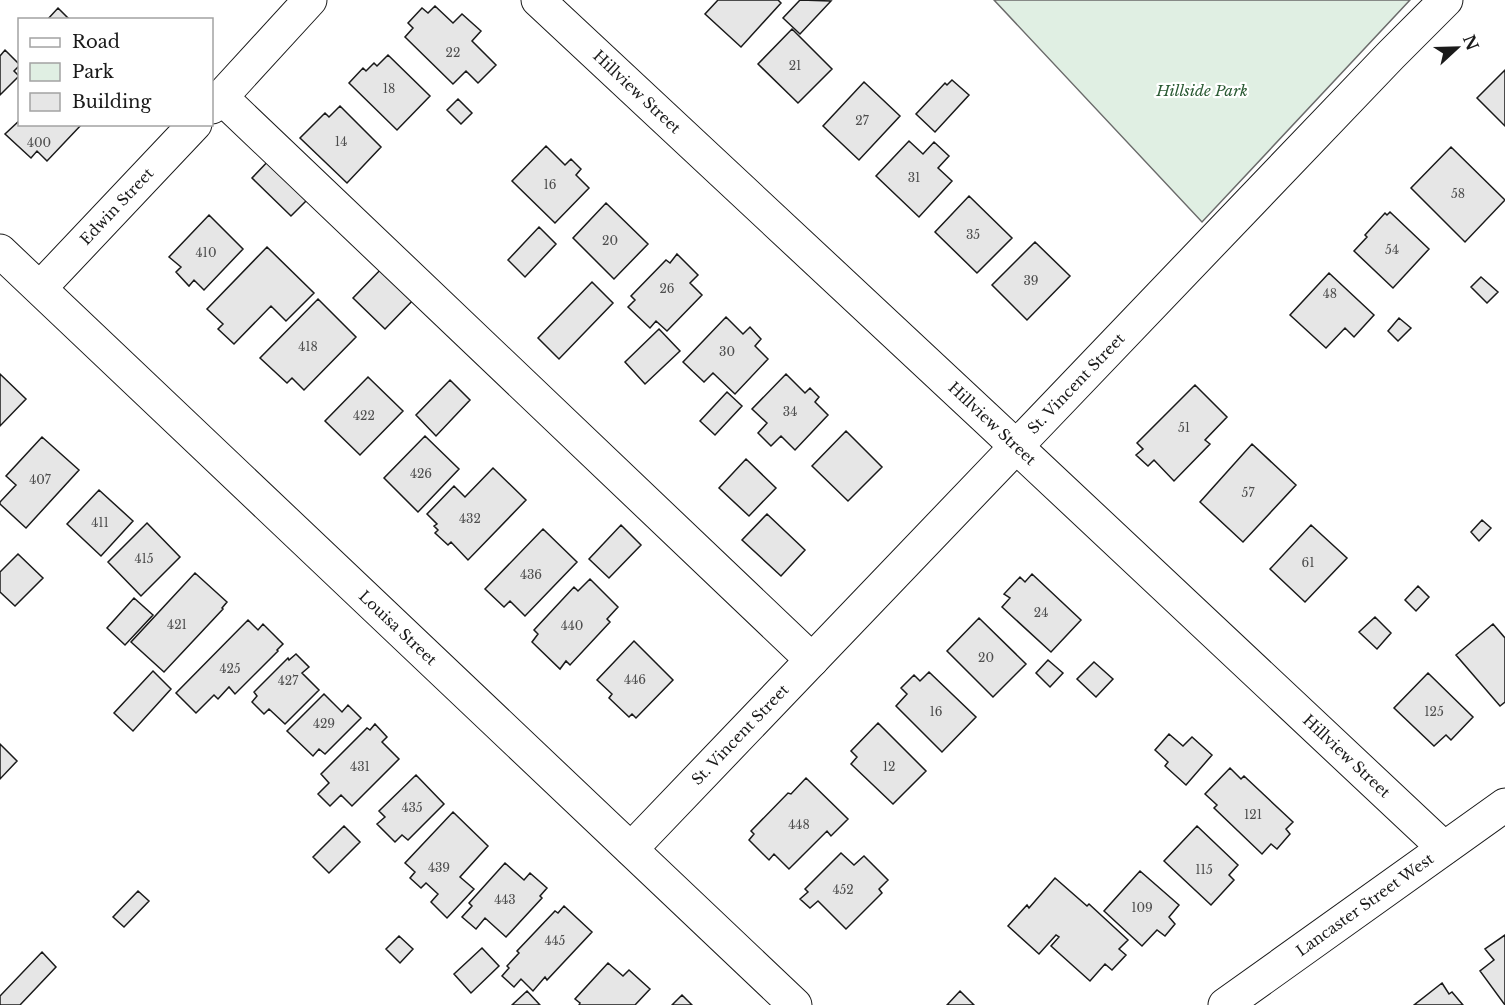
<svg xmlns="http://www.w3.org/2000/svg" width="1505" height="1005" font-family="'Libre Baskerville',serif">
  <rect width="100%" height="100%" fill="#fff"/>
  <!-- green -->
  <path fill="#e0efe3" stroke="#6a6a6a" stroke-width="1.5" d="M994 0H1410L1202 222Z"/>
  <!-- building -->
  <path fill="#e6e6e6" stroke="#1a1a1a" stroke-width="1.5" d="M718 0H778L781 3 741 47 705 14Z
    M800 0 831 1 800 34 783 18Z
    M435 6 453 23 462 14 481 31 472 41 496 65 478 83 466 71 453 84 405 37 413 28 408 23 422 8 428 13Z
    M58 8 70 20H47Z
    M792 29 832 69 798 103 758 64Z
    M5 50 20 65 14 71 19 76 0 95V56Z
    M388 55 430 96 397 130 349 83 363 68 366 71 374 63 377 66Z
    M1505 70V126L1477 98Z
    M952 80 969 95 935 132 916 114 945 83 947 85Z
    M864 82 900 116 859 160 823 126Z
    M458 99 472 113 461 124 447 110Z
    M340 106 381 147 347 183 300 138 325 113 329 117Z
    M20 120V124H82L47 161 37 151 31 158 5 134Z
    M909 141 923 154 934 142 949 156 938 168 952 181 919 217 876 176Z
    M546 146 565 165 571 159 581 169 576 175 589 188 555 223 512 181Z
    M1451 147 1505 200 1465 242 1411 188Z
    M273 156 312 195 291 216 252 178Z
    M969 196 1012 238 977 273 935 232Z
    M606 203 648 244 614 279 573 238Z
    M1390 212 1429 249 1393 288 1354 251 1367 237 1365 235 1385 213 1387 215Z
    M209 215 243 249 204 290 194 280 189 286 176 272 181 267 169 257Z
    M539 227 556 244 525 277 508 260Z
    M1035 242 1070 276 1027 320 992 285Z
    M267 247 314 293 286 321 271 306 234 344 218 329 223 324 207 309Z
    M677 254 698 275 690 283 702 295 667 331 656 321 650 328 628 307 635 300 631 296 666 260 670 263Z
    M385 265 417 296 385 329 353 298Z
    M1329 273 1374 315 1354 337 1345 328 1326 348 1290 315Z
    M1481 277 1498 292 1487 303 1471 287Z
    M592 282 613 303 559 359 538 338Z
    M318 299 356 337 304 390 292 378 287 383 260 358Z
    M726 317 743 334 750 327 761 339 755 346 768 359 735 394 713 373 704 382 683 362Z
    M1399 318 1411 328 1398 341 1388 331Z
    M659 329 680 351 645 384 625 362Z
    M0 374 26 399 0 426Z
    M786 374 805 393 810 388 819 397 815 402 828 415 795 450 781 436 771 446 758 433 767 423 752 409Z
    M368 377 403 411 360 455 325 421Z
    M450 380 470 400 436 436 416 415Z
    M1195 385 1227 417 1205 440 1210 444 1174 481 1154 460 1148 466 1136 455 1143 449 1137 443Z
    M727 392 742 406 715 435 700 421Z
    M846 431 882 467 848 501 812 466Z
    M425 436 459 469 418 512 384 478Z
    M42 437 79 470 26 528 0 504V502L16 485 6 476Z
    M1252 444 1296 485 1243 542 1200 502Z
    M746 459 776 488 749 516 719 488Z
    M493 468 526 500 468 560 451 542 448 545 435 533 438 530 434 526 437 524 427 514 454 486 465 497Z
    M99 490 133 521 101 556 67 524Z
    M767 514 805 550 781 576 742 540Z
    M1482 520 1491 528 1479 541 1471 532Z
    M147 523 180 557 141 596 108 562Z
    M621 525 641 545 609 578 589 559Z
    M1311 525 1347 558 1305 602 1270 569Z
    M543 529 577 562 525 616 510 601 504 607 485 589Z
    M18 554 43 578 15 606 0 592V572Z
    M195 573 227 602 222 608 223 609 164 672 131 642Z
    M1032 574 1081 620 1051 652 1002 607 1010 598 1004 594 1020 577 1025 582Z
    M590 579 618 607 607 619 610 622 570 665 566 661 560 669 532 642 538 634 534 630 574 587 578 591Z
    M1418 586 1429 597 1416 611 1405 600Z
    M134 598 153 615 125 645 107 628Z
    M1375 617 1391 633 1377 649 1359 632Z
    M979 618 1026 664 993 697 947 651Z
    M248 620 258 630 263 624 283 644 277 650 278 651 235 694 229 687 218 699 214 695 196 713 176 693Z
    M1493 624 1505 638V702L1500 706 1456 655Z
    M634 641 673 680 636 718 632 714 629 717 609 698 612 694 597 680Z
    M296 654 309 667 302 673 319 690 285 724 269 709 264 714 252 702 257 696 254 692 288 658 289 660Z
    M1048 660 1063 673 1050 687 1036 673Z
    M1094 662 1113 679 1096 697 1077 679Z
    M153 671 171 689 133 731 114 713Z
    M929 672 976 717 942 752 896 706 907 694 901 688 914 675 920 681Z
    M1428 673 1473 717 1451 740 1446 735 1434 746 1394 708Z
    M324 694 342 712 348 705 361 718 325 754 319 749 313 756 287 731Z
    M878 723 926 771 893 804 851 764 857 757 851 751Z
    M375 724 387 737 382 742 399 759 352 806 341 795 330 806 318 794 329 783 321 774 367 728 370 730Z
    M1169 734 1183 746 1192 737 1212 755 1186 785 1165 766 1168 762 1155 750Z
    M0 744 17 761 0 779Z
    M1230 768 1241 779 1244 776 1293 822 1286 829 1290 834 1277 849 1271 844 1262 854 1214 808 1217 805 1205 794Z
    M416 775 444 804 408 840 402 835 395 842 377 824 385 817 379 811Z
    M806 778 848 819 831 836 827 831 789 869 774 854 769 860 749 840 754 834 751 831 788 793 791 794Z
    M453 812 488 846 460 877 474 889 447 918 431 902 438 894 426 883 421 888 410 878 415 872 405 863Z
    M344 826 360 842 329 873 313 857Z
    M1197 826 1238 865 1229 875 1234 880 1211 905 1164 861Z
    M841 853 854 865 864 856 888 880 879 889 882 893 846 929 818 901 810 908 800 899 808 892 805 889Z
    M505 863 524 880 530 873 547 888 540 896 542 898 506 937 485 918 476 929 462 917 472 906 469 903Z
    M1140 871 1179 905 1169 917 1175 924 1165 936 1157 930 1142 946 1104 911Z
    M1055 878 1087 906 1089 904 1128 940 1119 949 1126 955 1112 970 1105 964 1090 981 1051 946 1059 937 1056 935 1039 954 1008 926 1027 905 1029 908Z
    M138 891 149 901 124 927 113 917Z
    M564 906 592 932 547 980 545 977 533 991 521 979 514 987 502 976 509 968 507 966 519 953 517 951 555 911 558 913Z
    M1505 935V1005L1480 971 1494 960 1485 949Z
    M399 936 413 949 400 963 386 949Z
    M482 948 499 966 471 993 454 974Z
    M42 952 56 967 20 1005H0V996Z
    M608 963 623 976 629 970 650 989 635 1005H579L580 1003 575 999Z
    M1442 983 1449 994 1452 992 1463 1005H1414Z
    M527 991 540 1005H512Z
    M960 991 974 1005H947Z
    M682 995 692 1005H672Z"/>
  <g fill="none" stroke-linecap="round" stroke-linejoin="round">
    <defs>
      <g id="minor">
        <path id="s1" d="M538 0 988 420 1444 848"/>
        <path d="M221 97 812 660"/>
        <path d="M212 107 310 0"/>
        <path id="s2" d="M0 251 795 1005"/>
        <path id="s3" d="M40 288 195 124"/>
        <path id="s4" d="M631 849 1391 55 1446 0"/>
      </g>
      <g id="major">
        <path id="s5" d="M1225 1005 1505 805"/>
      </g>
    </defs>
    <!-- minor casing -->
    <use href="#minor" stroke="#1a1a1a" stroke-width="35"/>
    <!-- major casing -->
    <use href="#major" stroke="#1a1a1a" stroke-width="35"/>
    <!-- minor -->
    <use href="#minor" stroke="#fff" stroke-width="33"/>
    <!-- major -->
    <use href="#major" stroke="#fff" stroke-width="33"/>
  </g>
  <g text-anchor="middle" stroke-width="4.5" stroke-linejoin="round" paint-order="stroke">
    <!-- number labels -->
    <g font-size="12" fill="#4d4d4d">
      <text x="453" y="57">22</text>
      <text x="795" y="70">21</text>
      <text x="389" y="93">18</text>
      <text x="862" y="125">27</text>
      <text x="341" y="146">14</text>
      <text x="39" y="147">400</text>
      <text x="914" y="182">31</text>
      <text x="550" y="189">16</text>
      <text x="1458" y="198">58</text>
      <text x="973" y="239">35</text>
      <text x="610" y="245">20</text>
      <text x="1392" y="254">54</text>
      <text x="206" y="257">410</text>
      <text x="1031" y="285">39</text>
      <text x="667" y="293">26</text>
      <text x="1330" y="298">48</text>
      <text x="308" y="351">418</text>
      <text x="727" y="356">30</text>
      <text x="790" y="416">34</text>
      <text x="364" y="420">422</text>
      <text x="1184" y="432">51</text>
      <text x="421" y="478">426</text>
      <text x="40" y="484">407</text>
      <text x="1248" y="497">57</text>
      <text x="470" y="523">432</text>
      <text x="100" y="527">411</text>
      <text x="144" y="563">415</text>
      <text x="1308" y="567">61</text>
      <text x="531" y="579">436</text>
      <text x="1041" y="617">24</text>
      <text x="177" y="629">421</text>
      <text x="572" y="630">440</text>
      <text x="986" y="662">20</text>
      <text x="230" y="673">425</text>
      <text x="635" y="684">446</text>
      <text x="288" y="685">427</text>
      <text x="936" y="716">16</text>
      <text x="1434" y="716">125</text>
      <text x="324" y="728">429</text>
      <text x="360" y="771">431</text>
      <text x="889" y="771">12</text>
      <text x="412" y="812">435</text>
      <text x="1253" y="819">121</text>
      <text x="799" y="829">448</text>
      <text x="439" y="872">439</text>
      <text x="1204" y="874">115</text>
      <text x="843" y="894">452</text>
      <text x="505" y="904">443</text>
      <text x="1142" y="912">109</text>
      <text x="555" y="945">445</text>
    </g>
    <!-- park labels -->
    <g font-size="15" font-style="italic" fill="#2b5a34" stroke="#fff">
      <text x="1202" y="96">Hillside Park</text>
    </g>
    <!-- street labels -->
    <g font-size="15" fill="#1a1a1a" stroke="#fff">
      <text dy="5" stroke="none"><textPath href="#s1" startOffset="135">Hillview Street</textPath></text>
      <text dy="5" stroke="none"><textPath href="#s3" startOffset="112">Edwin Street</textPath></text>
      <text dy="5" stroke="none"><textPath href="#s4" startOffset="644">St. Vincent Street</textPath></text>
      <text dy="5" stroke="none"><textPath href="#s1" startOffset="621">Hillview Street</textPath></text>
      <text dy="5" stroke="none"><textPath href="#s2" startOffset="548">Louisa Street</textPath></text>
      <text dy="5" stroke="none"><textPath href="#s4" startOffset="158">St. Vincent Street</textPath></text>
      <text dy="5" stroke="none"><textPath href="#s1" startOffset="1107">Hillview Street</textPath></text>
      <text dy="5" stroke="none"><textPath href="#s5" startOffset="172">Lancaster Street West</textPath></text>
    </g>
  </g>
  <!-- legend -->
  <rect x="18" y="18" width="195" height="108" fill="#ffffff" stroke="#a3a3a3" stroke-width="1.5"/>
  <rect x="30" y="38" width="30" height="9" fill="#ffffff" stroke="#a3a3a3" stroke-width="1.5"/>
  <text x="72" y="48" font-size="18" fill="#1a1a1a">Road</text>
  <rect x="30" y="63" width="30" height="18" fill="#e0efe3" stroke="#a3a3a3" stroke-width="1.5"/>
  <text x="72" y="78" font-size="18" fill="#1a1a1a">Park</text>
  <rect x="30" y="93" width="30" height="18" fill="#e6e6e6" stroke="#a3a3a3" stroke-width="1.5"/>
  <text x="72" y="108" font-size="18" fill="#1a1a1a">Building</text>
  <!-- north arrow -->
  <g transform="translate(1457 48) rotate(68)" stroke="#ffffff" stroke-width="4.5" paint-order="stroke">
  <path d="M0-4.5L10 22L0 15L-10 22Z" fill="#1a1a1a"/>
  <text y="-9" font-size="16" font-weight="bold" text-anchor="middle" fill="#1a1a1a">N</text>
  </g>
</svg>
